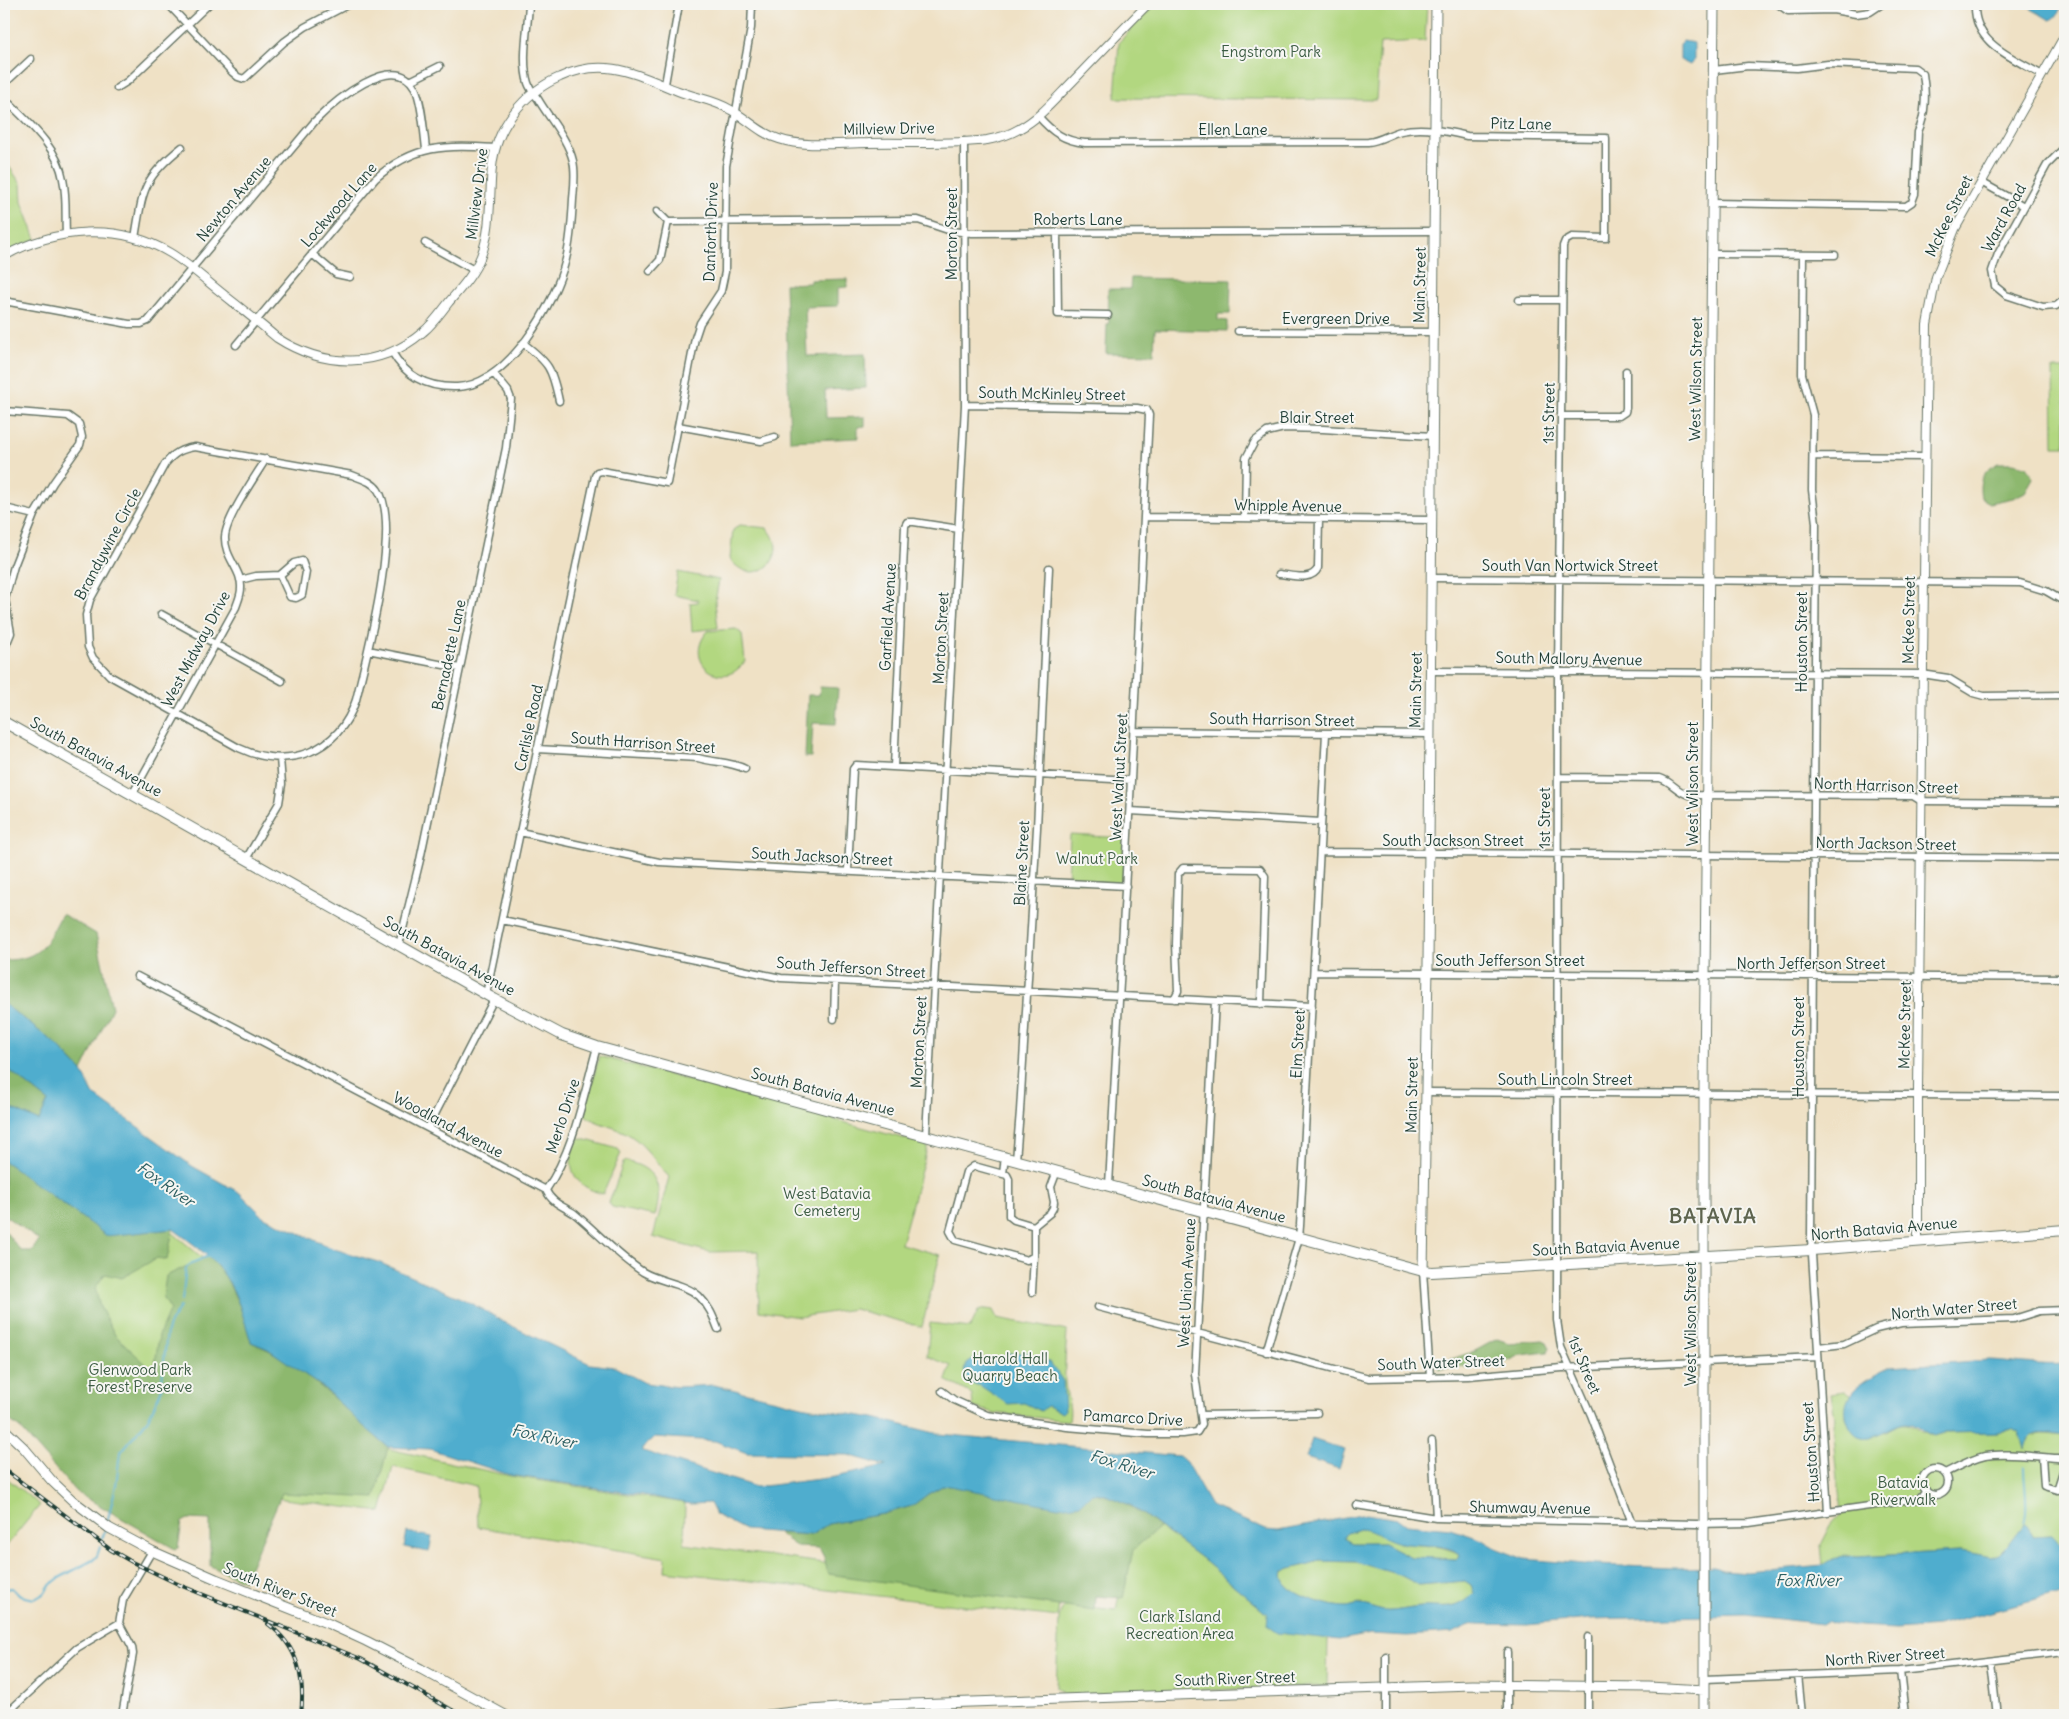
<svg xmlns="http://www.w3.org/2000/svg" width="2069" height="1719" font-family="Delius,sans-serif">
  <rect width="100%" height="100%" fill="#f6f6f2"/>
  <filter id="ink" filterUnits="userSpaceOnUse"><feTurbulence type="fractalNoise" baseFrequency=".02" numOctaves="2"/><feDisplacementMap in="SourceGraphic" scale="10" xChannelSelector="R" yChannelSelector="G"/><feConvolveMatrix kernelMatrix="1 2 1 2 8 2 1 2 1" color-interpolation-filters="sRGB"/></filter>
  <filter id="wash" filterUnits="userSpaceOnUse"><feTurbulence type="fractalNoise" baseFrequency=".0096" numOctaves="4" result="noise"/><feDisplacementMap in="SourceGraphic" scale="20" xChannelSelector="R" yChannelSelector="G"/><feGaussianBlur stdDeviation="1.12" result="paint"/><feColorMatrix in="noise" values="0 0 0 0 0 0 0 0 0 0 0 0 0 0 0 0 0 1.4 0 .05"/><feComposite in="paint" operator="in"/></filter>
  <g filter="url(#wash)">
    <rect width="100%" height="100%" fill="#efe1c5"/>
    <!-- green -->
    <path fill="#b2d780" stroke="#688a5a" d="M1155 4H1427L1425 41 1380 43 1376 100 1115 98 1119 42Z
      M4 159 21 184 22 202 36 239 4 253Z
      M2053 369H2065V446H2054Z
      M740 525 767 528C794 557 753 591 730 559L733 530Z
      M678 572 719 580 715 602 718 628 692 631 690 603 698 602V600L674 595Z
      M736 629 742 634 745 661C723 694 681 661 708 631Z
      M1070 835 1127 838 1124 884 1068 881Z
      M599 1056 928 1145 901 1244 940 1255 922 1327 854 1309 799 1317 759 1311 758 1251 709 1252 653 1237 669 1177C657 1164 646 1146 631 1136 617 1126 596 1125 584 1114Z
      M576 1137 618 1149 621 1153 603 1194C572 1186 565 1166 576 1137Z
      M624 1161C656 1167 664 1186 655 1216L612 1207 609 1203Z
      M173 1233 205 1260 359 1425 389 1449 510 1476 685 1503 684 1544 910 1575 1061 1508 1058 1617 665 1571 666 1558 478 1527 476 1486 393 1467 381 1512 277 1498 4 1267 108 1237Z
      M986 1309 993 1310 997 1318 1067 1331C1066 1348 1064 1366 1065 1382 1066 1397 1072 1405 1069 1421L994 1413 973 1407 972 1394 946 1380 951 1366 927 1356 930 1323 970 1328 978 1311Z
      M1845 1392 1851 1396 1846 1408V1418L1885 1432C1909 1415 1911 1429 1933 1436L1943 1433 1998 1432 2012 1429 2019 1433 2025 1447 2029 1437C2041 1432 2053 1435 2065 1436V1546L2060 1545 2051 1535 2033 1536 2025 1524 2009 1545 2000 1554 1992 1557 1960 1551 1858 1557 1841 1556 1823 1565 1821 1545 1831 1525 1841 1514 1833 1424 1835 1419 1831 1394Z
      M4 1476 40 1505 4 1549Z
      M1159 1527 1201 1558 1268 1614 1305 1635 1328 1638 1327 1686 1065 1695 1056 1688 1059 1619C1061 1611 1061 1606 1070 1606L1116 1611 1125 1560 1140 1536Z
      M1360 1529H1368L1399 1543 1440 1547 1459 1553 1460 1556 1456 1559 1411 1557 1384 1543H1353L1344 1538 1347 1533Z
      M1320 1561 1356 1562 1400 1575 1419 1585 1465 1581 1471 1585 1474 1593C1469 1599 1462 1604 1455 1606 1444 1609 1432 1606 1421 1607 1408 1608 1395 1612 1383 1611 1375 1610 1369 1605 1361 1604 1355 1604 1351 1607 1346 1607 1330 1607 1275 1593 1283 1571Z"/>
    <!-- forest -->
    <path fill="#8db86e" stroke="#567a51" d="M1131 278 1231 280 1230 314H1218V320L1227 321V331L1155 329 1154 354 1106 353 1107 324 1109 323 1108 289H1130Z
      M847 279V287L838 288V306L805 307 807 356 865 354 866 388 825 390 826 418 865 417V426L858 427V438L790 441 785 284 810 283V280Z
      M1998 463H2013L2026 466 2033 478 2025 492 2013 498 1990 503 1981 498C1978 479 1982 473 1998 463Z
      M820 687 838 688 836 724 813 723 811 757H805L808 695H819Z
      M62 914 96 934 112 1008 82 1071 56 1044 4 1004V960C42 960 46 943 62 914Z
      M4 1066 48 1101 39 1121 4 1105Z
      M4 1161 107 1235 173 1229 167 1260 157 1258 122 1278 105 1274 95 1288 100 1307 115 1335 154 1372 159 1335 170 1309 163 1297 166 1276 208 1256 226 1277 242 1311 251 1342C305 1364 344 1410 388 1447L375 1498 282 1493 244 1581 210 1566V1520L188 1519 182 1522 178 1548 175 1549 76 1492 20 1428 4 1416V1230L21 1251H32L39 1240 4 1215Z
      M1497 1339 1509 1343 1543 1340 1547 1342 1550 1348 1547 1352 1521 1355 1501 1364 1439 1369 1440 1363 1475 1351Z
      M944 1485 1081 1504 1092 1493C1119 1496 1138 1510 1159 1527L1133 1550 1123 1598 1096 1596 1095 1611 828 1574 824 1557 819 1548 797 1547 778 1533 811 1535 828 1524 883 1514 912 1506 928 1494Z"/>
    <!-- water -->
    <path fill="#4fadce" stroke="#377581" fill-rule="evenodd" d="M2028 4H2062C2060 10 2057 19 2050 20L2028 7Z
      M1683 41 1694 43V60L1690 65 1680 60V44Z
      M4 1004 56 1044 82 1071 94 1095 192 1166 240 1193 264 1217 334 1249 378 1262 463 1299 510 1325 590 1364 615 1367 645 1383 678 1387 714 1385 806 1407 874 1418 939 1434 1179 1456 1186 1462 1211 1506 1266 1530 1278 1531 1366 1514 1398 1519 1406 1525 1451 1529 1483 1540 1498 1549 1524 1559 1596 1565 1675 1568 1714 1567 1722 1570 1747 1572 1823 1565 1841 1556 1858 1557 1960 1551 1992 1557 2000 1554 2009 1545 2025 1524 2033 1536 2051 1535 2060 1545 2065 1546V1592L1938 1626 1897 1629 1859 1627 1835 1624 1828 1621 1823 1624 1745 1615 1590 1619 1527 1625 1478 1624 1470 1625 1453 1633 1407 1636 1372 1634 1339 1640 1277 1633 1267 1626 1268 1614 1201 1558 1132 1506 1103 1494 1092 1493 1081 1504 1058 1507 944 1485 928 1494 912 1506 883 1514 828 1524 811 1535 745 1530 716 1515 710 1503 691 1504 644 1495 510 1475 430 1449 388 1447 361 1424 324 1388 268 1349 251 1342C244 1320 238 1295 225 1276 212 1257 192 1243 173 1229L107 1236 4 1161V1105L39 1121 48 1101 4 1066ZM655 1437 715 1441 747 1453 848 1455 886 1466 835 1477 756 1487 643 1451V1448ZM1360 1529C1375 1530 1386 1541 1401 1543 1421 1547 1440 1542 1459 1553L1460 1556 1456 1559 1411 1557 1384 1543H1353L1344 1538 1347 1533ZM1320 1561 1356 1562 1400 1575 1419 1585 1465 1581 1471 1585 1474 1593C1469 1599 1462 1604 1455 1606 1444 1609 1432 1606 1421 1607 1408 1608 1395 1612 1383 1611 1375 1610 1369 1605 1361 1605 1355 1604 1351 1607 1346 1607 1330 1607 1275 1593 1283 1571L1287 1570Z
      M1027 1352 1030 1356 1050 1362 1063 1381 1065 1410 1062 1413 1047 1406 1041 1411 1024 1403 1008 1404 979 1385H974L970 1382 964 1371 967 1363 974 1358 1003 1360 1006 1354Z
      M1988 1360C2014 1361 2040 1366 2065 1364V1436C2056 1435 2039 1430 2031 1437 2028 1439 2026 1445 2024 1448L2019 1433 2012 1429 1998 1432 1943 1433 1933 1436C1924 1433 1917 1423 1906 1423 1890 1423 1862 1454 1849 1425 1846 1418 1844 1409 1847 1402 1853 1386 1877 1373 1891 1367Z
      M1312 1439 1345 1450 1339 1469 1306 1458Z
      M407 1532 432 1537 429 1552 404 1547Z"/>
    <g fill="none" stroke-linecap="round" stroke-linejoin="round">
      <!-- stream -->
      <path stroke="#4fadce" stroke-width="2" d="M182 1301 186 1268 192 1263 208 1256
        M107 1523 116 1485 120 1453 148 1419 161 1391 167 1331 170 1323 180 1307
        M2024 1524C2029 1508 2024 1484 2024 1466
        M102 1539 105 1530
        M4 1589 12 1588 20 1596 35 1599 45 1593 49 1586 59 1578 93 1560 97 1556 100 1547"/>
    </g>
  </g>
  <g filter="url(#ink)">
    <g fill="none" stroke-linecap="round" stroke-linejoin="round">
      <defs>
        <path id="minor" d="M168 4 232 72 238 77 244 79 284 42 305 27 349 4
          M1778 4 1788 11 1833 10 1856 14 1870 12 1882 4
          M1975 4C1973 44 2012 57 2042 75
          M410 81 440 66
          M4 84 31 59
          M665 84 679 4
          M117 88 128 81 209 4
          M4 98C26 121 57 145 63 179 67 197 65 216 66 234
          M1038 116C1052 132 1064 141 1085 143L1368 142C1380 141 1389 134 1401 131 1422 126 1446 131 1467 136L1606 138V238L1572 237 1565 241 1563 246 1558 672 1557 1320 1561 1347 1591 1415 1632 1523
          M2065 147 2047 165 1998 254 1992 271 1995 286 2006 295 2043 307 2056 306 2065 299
          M1981 182 2024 206
          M1712 203 1906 206 1912 202 1915 194 1918 132C1926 115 1926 92 1923 74L1915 68 1828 64 1797 68 1748 66 1714 70
          M657 211 668 222 918 220 951 231 972 233 1434 231
          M1057 232 1058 314 1108 315
          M135 238C143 190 142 179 182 147
          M425 243 474 270
          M312 254 336 274 350 277
          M1712 254 1835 255
          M1803 255 1802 374 1813 415 1812 490 1816 523 1811 1238 1828 1512
          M650 271 660 260 668 222
          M1519 300H1562
          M4 301 129 324H141L148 321 315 121C333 103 395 49 415 88 422 101 424 133 426 149
          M1238 331 1433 332
          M523 343C549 363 552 368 559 401
          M236 345 375 179C414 144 446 145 496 148
          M392 352C406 377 428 388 457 387 508 385 555 304 566 259 571 239 572 219 573 199 574 187 576 173 573 161 568 139 549 118 538 99 534 94 530 89 528 83 521 61 528 27 529 4
          M965 405 1137 408 1147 410 1149 415 1131 780 1109 1185
          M4 411 68 416 79 424 82 437 80 445 53 483 34 515 14 566 5 599 11 633 4 650
          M1561 416H1619L1625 412 1626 408V371
          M678 426 761 441 775 437
          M195 447 352 475C361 479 372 481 378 490 402 525 366 658 356 700 339 752 287 771 239 748L110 676 93 658 88 647 86 615 90 600 165 464C174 453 181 449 195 447Z
          M1813 456 1924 457
          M5 508 34 515
          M1144 517 1431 520
          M1245 518 1246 458 1255 441 1267 432 1284 428 1323 429 1432 436
          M1279 574C1291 575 1312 582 1318 568L1319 519
          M1431 578 2020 583 2046 591 2065 602
          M240 580 256 576 280 575 290 597 296 598 302 595 306 572 302 561 294 563 280 575
          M161 614 282 681
          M368 650 459 668
          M1430 671 1922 674 1948 678 1973 693 1984 696 2065 695
          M1134 731 1429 734
          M537 749 698 758C715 763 730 761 745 769
          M894 767 905 526 907 522H914L959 529
          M1558 777 1660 778C1671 781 1677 792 1689 795L1913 796 1921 801 2065 802
          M132 795 236 607C238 601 241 595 241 588 242 570 224 557 225 537 226 518 255 477 266 459
          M1130 811 1321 822
          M520 832 659 862 1126 886
          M1320 852 2065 858
          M246 859 279 803 282 784 280 758
          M848 870 853 769 856 765 1131 780
          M502 920 781 978 1312 1006
          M399 945 420 860 506 448 511 399 508 391 494 374
          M1314 972 2065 978
          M137 976 546 1190C551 1203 565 1207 575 1214 598 1233 617 1255 643 1272 660 1282 684 1283 699 1296 709 1306 713 1316 718 1329
          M486 994 595 476 597 472 602 471 667 483 695 338 700 323 721 291 725 272 726 166 751 28 752 4
          M1174 999 1178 991 1176 944 1178 874 1183 868 1260 869 1265 876 1261 1004
          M834 1019 835 982
          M1426 1092 2065 1096
          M428 1128 494 999
          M926 1135 965 405 964 141
          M1016 1160 1020 1111 1037 828 1049 568
          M1003 1174 1007 1175 1009 1179V1216L1014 1220 1034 1226V1256L1027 1260 955 1240 950 1231 966 1172 974 1166 1003 1174 1005 1156
          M546 1190C575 1148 583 1096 597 1047
          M1034 1226 1050 1213 1053 1208 1054 1202 1051 1187 1057 1171
          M1423 1271 1430 1377
          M1032 1292 1034 1256
          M1098 1307 1369 1378 1468 1376 1562 1368 1818 1357
          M1818 1347 1844 1344 1876 1329 1901 1323 2014 1319 2039 1311 2065 1310
          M1266 1352 1299 1238 1300 1226 1326 733
          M942 1391 954 1400 987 1415 1067 1427 1148 1434H1183L1197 1432 1202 1424 1195 1374 1215 1001
          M1201 1415 1317 1413
          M1432 1441 1436 1518
          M1922 1482a13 13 0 1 1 26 0a13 13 0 1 1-26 0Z
          M1945 1473C1957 1467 1971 1459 1985 1456 2008 1452 2034 1457 2057 1458L2064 1459 2065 1465 2057 1490 2044 1486 2042 1457
          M1356 1505 1436 1518 1696 1524 1749 1523 1919 1499 1926 1490
          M119 1623 132 1647 133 1654 122 1715
          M119 1623 123 1600 152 1551
          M1386 1656V1715
          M1991 1662 1997 1715
          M1900 1671 1905 1715
          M1798 1675 1802 1715
          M1705 1679 1900 1671 2065 1652
          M5 1715 77 1648 119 1623
          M1507 1715V1652
          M1588 1715V1637"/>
        <path id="tertiary" d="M4 256C56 228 118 222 170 253 185 262 199 274 212 285 234 303 256 320 277 338 324 368 379 370 423 332 433 324 441 312 449 302 461 288 474 274 481 256 492 228 489 197 492 167 496 127 523 93 560 77 605 56 637 75 678 91 696 98 715 100 731 110 748 119 759 133 779 139 806 148 840 143 868 143 907 142 948 145 987 140 998 138 1009 135 1019 129 1040 118 1056 98 1073 81 1098 55 1123 29 1148 4
          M1918 1240V1087L1927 325 1936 277 1955 229 2065 35"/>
        <path id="secondary" d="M1423 1271 1428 966 1436 4
          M4 1429 24 1448 52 1481 72 1500 109 1528 152 1551 216 1579 329 1624 366 1641 421 1669 505 1715
          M767 1715 810 1710 882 1705 1472 1685 1649 1687 1704 1690
          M1704 1715V1087L1714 4"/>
        <path id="primary" d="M4 722 494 999 562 1035 597 1047 1423 1271 1432 1272 1812 1250 2065 1230"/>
      </defs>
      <!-- minor casing -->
      <use href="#minor" stroke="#687667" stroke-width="9"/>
      <!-- tertiary casing -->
      <use href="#tertiary" stroke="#687667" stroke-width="10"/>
      <!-- secondary casing -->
      <use href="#secondary" stroke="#687667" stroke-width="11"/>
      <!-- primary casing -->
      <use href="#primary" stroke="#687667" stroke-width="12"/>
      <!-- minor -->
      <use href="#minor" stroke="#fff" stroke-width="6"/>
      <!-- tertiary -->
      <use href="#tertiary" stroke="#fff" stroke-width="8"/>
      <!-- secondary -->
      <use href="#secondary" stroke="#fff" stroke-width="9"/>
      <!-- primary -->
      <use href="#primary" stroke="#fff" stroke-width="10"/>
      <defs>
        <path id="rail" d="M4 1469 111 1550 132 1562 182 1586 361 1659 461 1715
          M268 1624C299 1647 305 1679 301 1715"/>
      </defs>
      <!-- rail casing -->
      <use href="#rail" stroke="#1f3d34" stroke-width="4"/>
      <!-- rail -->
      <use href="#rail" stroke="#f6f6f2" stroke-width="2" stroke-dasharray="5.5" stroke-linecap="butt"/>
    </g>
  </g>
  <g text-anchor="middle" stroke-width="4" stroke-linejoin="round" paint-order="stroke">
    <!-- park labels -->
    <g font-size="15" fill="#3c5c43" stroke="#f6f6f2">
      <text x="1271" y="57">Engstrom Park</text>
      <text x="1097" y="864">Walnut Park</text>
      <text x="827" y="1199">West Batavia<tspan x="827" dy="17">Cemetery</tspan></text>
      <text x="1010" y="1364">Harold Hall<tspan x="1010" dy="17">Quarry Beach</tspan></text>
      <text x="140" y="1375">Glenwood Park<tspan x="140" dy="17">Forest Preserve</tspan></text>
      <text x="1903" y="1488">Batavia<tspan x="1903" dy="17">Riverwalk</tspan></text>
      <text x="1180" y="1622">Clark Island<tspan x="1180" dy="17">Recreation Area</tspan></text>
    </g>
    <!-- street labels -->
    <g font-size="15" fill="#1f3d34" stroke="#f6f6f2">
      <text transform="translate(1521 124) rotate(1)" y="5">Pitz Lane</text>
      <text transform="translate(889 129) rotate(-1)" y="5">Millview Drive</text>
      <text x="1233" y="135">Ellen Lane</text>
      <text transform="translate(477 194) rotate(-83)" y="5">Millview Drive</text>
      <text transform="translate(234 199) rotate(-50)" y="5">Newton Avenue</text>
      <text transform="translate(339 205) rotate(-49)" y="5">Lockwood Lane</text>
      <text transform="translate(1949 216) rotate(-64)" y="5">McKee Street</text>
      <text transform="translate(2004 218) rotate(-61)" y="5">Ward Road</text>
      <text x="1078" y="225">Roberts Lane</text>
      <text transform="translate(711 232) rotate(-88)" y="5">Danforth Drive</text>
      <text transform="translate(952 234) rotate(-90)" y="5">Morton Street</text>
      <text transform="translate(1420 285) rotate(-89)" y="5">Main Street</text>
      <text x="1336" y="324">Evergreen Drive</text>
      <text transform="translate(1696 379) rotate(-89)" y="5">West Wilson Street</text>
      <text transform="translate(1052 394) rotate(1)" y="5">South McKinley Street</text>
      <text transform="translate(1549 413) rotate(-89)" y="5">1st Street</text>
      <text x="1317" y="423">Blair Street</text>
      <text transform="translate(1288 506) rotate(1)" y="5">Whipple Avenue</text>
      <text transform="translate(108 544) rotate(-62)" y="5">Brandywine Circle</text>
      <text x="1570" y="571">South Van Nortwick Street</text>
      <text transform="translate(888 617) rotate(-87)" y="5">Garfield Avenue</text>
      <text transform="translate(1909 620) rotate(-89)" y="5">McKee Street</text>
      <text transform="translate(941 638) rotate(-87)" y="5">Morton Street</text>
      <text transform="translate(1802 642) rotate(-90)" y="5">Houston Street</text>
      <text transform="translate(196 649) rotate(-62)" y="5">West Midway Drive</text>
      <text transform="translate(449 655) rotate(-78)" y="5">Bernadette Lane</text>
      <text transform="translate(1569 659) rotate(1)" y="5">South Mallory Avenue</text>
      <text transform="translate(1416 690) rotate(-89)" y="5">Main Street</text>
      <text transform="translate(1282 720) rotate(1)" y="5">South Harrison Street</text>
      <text transform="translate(529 728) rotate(-78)" y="5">Carlisle Road</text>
      <text transform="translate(643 743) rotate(4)" y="5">South Harrison Street</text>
      <text transform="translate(96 757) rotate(29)" y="5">South Batavia Avenue</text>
      <text transform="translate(1119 777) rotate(-87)" y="5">West Walnut Street</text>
      <text transform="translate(1693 784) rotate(-90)" y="5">West Wilson Street</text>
      <text transform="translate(1886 786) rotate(2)" y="5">North Harrison Street</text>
      <text transform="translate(1545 818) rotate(-90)" y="5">1st Street</text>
      <text x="1453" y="846">South Jackson Street</text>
      <text transform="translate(1886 844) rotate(1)" y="5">North Jackson Street</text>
      <text transform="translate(822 857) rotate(3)" y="5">South Jackson Street</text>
      <text transform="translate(1022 863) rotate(-87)" y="5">Blaine Street</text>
      <text transform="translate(449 956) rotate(29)" y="5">South Batavia Avenue</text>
      <text x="1510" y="966">South Jefferson Street</text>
      <text x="1811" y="969">North Jefferson Street</text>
      <text transform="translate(851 968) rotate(4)" y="5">South Jefferson Street</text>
      <text transform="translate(1905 1025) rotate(-89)" y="5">McKee Street</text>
      <text transform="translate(919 1042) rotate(-87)" y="5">Morton Street</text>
      <text transform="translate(1298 1044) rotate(-87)" y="5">Elm Street</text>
      <text transform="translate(1799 1047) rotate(-90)" y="5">Houston Street</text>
      <text x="1565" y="1085">South Lincoln Street</text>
      <text transform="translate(823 1092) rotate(15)" y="5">South Batavia Avenue</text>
      <text transform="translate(1412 1095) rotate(-89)" y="5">Main Street</text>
      <text transform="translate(563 1116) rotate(-72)" y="5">Merlo Drive</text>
      <text transform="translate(448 1125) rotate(28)" y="5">Woodland Avenue</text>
      <text transform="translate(1214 1199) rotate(15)" y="5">South Batavia Avenue</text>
      <text transform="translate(1884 1229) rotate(-5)" y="5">North Batavia Avenue</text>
      <text transform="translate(1606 1247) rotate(-3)" y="5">South Batavia Avenue</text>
      <text transform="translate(1187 1283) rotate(-87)" y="5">West Union Avenue</text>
      <text transform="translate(1954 1309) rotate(-5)" y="5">North Water Street</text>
      <text transform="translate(1691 1324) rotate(-90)" y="5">West Wilson Street</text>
      <text transform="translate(1441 1363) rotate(-2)" y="5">South Water Street</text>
      <text transform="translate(1584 1365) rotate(67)" y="5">1st Street</text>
      <text transform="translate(1133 1418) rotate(3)" y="5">Pamarco Drive</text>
      <text transform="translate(1811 1452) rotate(-94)" y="5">Houston Street</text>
      <text transform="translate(1530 1508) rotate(1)" y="5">Shumway Avenue</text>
      <text transform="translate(280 1590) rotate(22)" y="5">South River Street</text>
      <text transform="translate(1885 1657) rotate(-4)" y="5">North River Street</text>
      <text transform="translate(1235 1679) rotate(-2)" y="5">South River Street</text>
    </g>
    <!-- water labels -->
    <g font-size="16" font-style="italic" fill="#2d5f62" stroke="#f6f6f2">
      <text transform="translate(166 1184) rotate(35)" y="6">Fox River</text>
      <text transform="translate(544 1436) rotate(12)" y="6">Fox River</text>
      <text transform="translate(1122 1464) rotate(17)" y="6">Fox River</text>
      <text x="1808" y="1586">Fox River</text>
    </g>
    <!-- district labels -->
    <g font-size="20" font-weight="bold" letter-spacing="1" fill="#5e654f" stroke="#f6f6f2">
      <text x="1713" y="1223">BATAVIA</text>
    </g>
  </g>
  <!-- margin -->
  <rect width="2069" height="1719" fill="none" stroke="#f6f6f2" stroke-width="20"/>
</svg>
